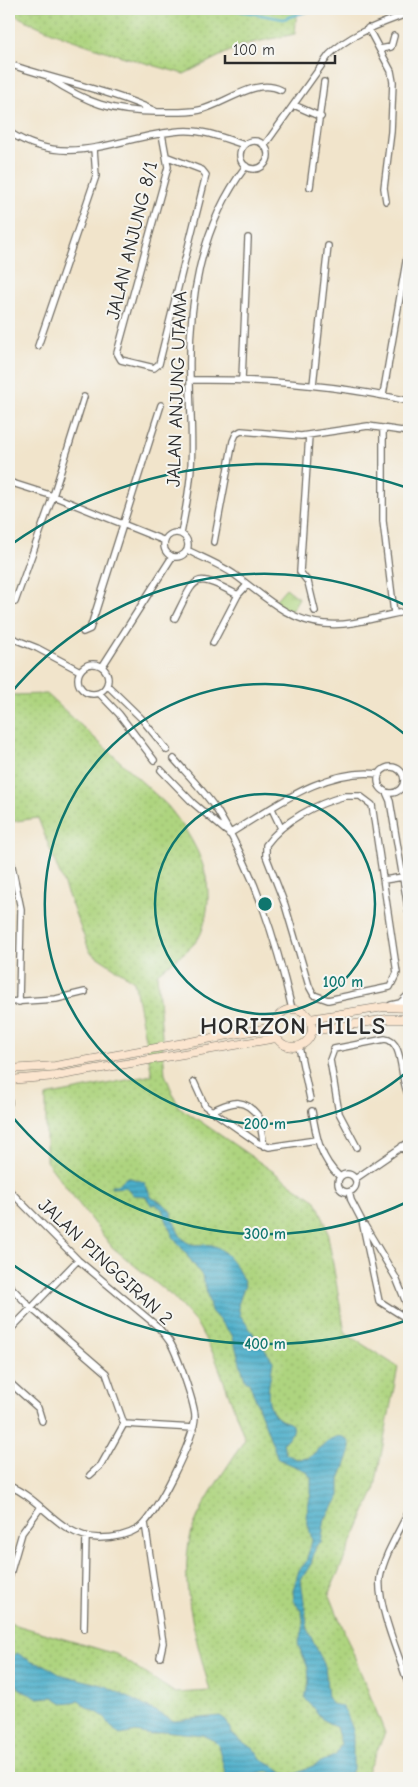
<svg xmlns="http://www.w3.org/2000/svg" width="418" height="1787" font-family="'Comic Neue',sans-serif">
  <defs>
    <pattern id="grass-dots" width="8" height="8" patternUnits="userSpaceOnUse" patternTransform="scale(1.25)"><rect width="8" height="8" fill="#aed47f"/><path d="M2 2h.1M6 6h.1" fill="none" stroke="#96b66e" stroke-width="1.8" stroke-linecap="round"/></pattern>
    <pattern id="park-tufts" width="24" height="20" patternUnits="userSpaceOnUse" patternTransform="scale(1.25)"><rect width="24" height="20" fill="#aed47f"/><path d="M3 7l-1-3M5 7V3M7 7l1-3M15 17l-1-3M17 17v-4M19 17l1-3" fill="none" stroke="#96b66e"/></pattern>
    <pattern id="water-rules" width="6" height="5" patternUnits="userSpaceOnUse" patternTransform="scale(1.25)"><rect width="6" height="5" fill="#4baeca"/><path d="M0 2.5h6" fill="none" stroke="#3f8ea4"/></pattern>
  </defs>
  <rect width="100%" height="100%" fill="#f6f6f2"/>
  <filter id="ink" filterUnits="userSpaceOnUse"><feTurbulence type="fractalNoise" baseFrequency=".02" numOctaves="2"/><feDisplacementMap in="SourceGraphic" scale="10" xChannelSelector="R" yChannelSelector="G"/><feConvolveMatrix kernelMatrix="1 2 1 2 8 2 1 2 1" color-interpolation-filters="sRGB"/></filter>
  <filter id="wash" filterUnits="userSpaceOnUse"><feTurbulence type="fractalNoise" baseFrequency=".0096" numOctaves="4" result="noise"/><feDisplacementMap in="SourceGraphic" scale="20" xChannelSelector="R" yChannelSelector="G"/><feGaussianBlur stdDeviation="1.12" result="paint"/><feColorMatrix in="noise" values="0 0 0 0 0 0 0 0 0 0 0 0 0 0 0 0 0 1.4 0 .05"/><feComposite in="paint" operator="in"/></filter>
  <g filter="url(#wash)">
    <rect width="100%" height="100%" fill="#f1e4cb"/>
    <!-- grass -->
    <path fill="url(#grass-dots)" stroke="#6c8055" d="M9 9H297L295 34 242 45 184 74C124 57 64 41 9 12Z
      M47 694 167 805C193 837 215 873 206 916 204 926 201 937 194 944 183 955 169 964 157 973L165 1074 178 1106 316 1201 326 1224 345 1333 398 1367 374 1492 329 1593 385 1733 364 1778H9V1623L116 1654 175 1693 210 1691C197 1641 175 1575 194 1525 206 1495 228 1467 245 1439L215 1357 197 1324 173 1297 112 1247 46 1161V1096L152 1075 134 981 90 952 38 818 9 822V695Z"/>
    <!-- park -->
    <path fill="url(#park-tufts)" stroke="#6c8055" d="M286 588 299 598 291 611 272 604Z"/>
    <!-- water -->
    <path fill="url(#water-rules)" stroke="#3b6c7a" d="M127 1177 144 1182 152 1198C180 1209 168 1220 183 1239 191 1248 202 1243 212 1245 227 1249 240 1271 245 1285L238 1305 240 1315 273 1361C271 1379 261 1403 278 1418 283 1422 288 1421 292 1425L293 1432 283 1443 286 1454 296 1459 309 1458C319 1449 338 1425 350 1443V1453L340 1479V1496L325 1519 321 1542 316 1546 311 1564 301 1580 308 1631 325 1666 328 1698 332 1704 341 1706 346 1712 353 1730V1769L349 1778H280L268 1771 258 1773 252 1778 226 1776 218 1745 213 1740 202 1735 164 1731 151 1735 136 1732 120 1735C112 1730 107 1719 100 1714 93 1710 86 1708 79 1701L63 1703 53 1697 38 1698 22 1691 9 1676V1659L17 1653 32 1662 45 1665 59 1674 106 1686 174 1721 220 1716 226 1720 232 1734 257 1752 262 1760 291 1776 336 1755 341 1744 336 1727 323 1720 305 1698 309 1680 308 1668 298 1644 303 1630V1619L301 1611 294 1601 293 1590 299 1570 306 1562 312 1540 306 1516 311 1493V1478L306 1471 278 1459 249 1382 245 1380 232 1335 211 1311 203 1277 172 1235 162 1209 155 1204 152 1206 145 1196 133 1195 126 1187 111 1188V1185H117Z"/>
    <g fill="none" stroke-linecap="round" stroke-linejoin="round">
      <!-- stream -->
      <path stroke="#4baeca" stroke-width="2.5" d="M229 9 283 19 315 9"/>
    </g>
  </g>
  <g filter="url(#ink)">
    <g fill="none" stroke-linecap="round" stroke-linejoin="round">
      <defs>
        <path id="street" d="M368 28 391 71 393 82 391 132 384 188 386 201
          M380 49 391 47 394 36
          M9 64C58 81 110 90 157 112 112 112 87 103 49 78
          M294 105 321 117
          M157 112C172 112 186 113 200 110 226 104 255 77 281 90
          M9 132C68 171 118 136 180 131 202 129 224 138 244 145
          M162 134 168 167 117 353 121 360 154 368 159 364 206 175 202 170 168 157
          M240 155a14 14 0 1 1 28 0a14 14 0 1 1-28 0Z
          M264 146 329 55C351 33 381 24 409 13
          M310 187 324 82
          M38 346 96 176 94 149
          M242 379 248 238
          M190 380C263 379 337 385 409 401
          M313 385 328 246
          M383 395 407 256
          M383 428V521L394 613
          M309 435 300 572 308 582 315 611
          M9 482 53 496 165 541
          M164 545a12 12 0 1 1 24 0a12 12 0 1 1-24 0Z
          M181 534C185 512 190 489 191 467 193 437 190 408 190 379 188 304 199 228 246 166
          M214 542 233 441 236 434 241 431 301 436 368 426 409 432
          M187 550C203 558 221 565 235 575 264 596 288 621 325 624 353 627 382 615 409 611
          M15 602 53 496 84 397
          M175 618C197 574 193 572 238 595
          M83 632 90 629 161 405
          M9 637 37 648 80 671
          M213 643 238 595 247 585
          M78 679a15 15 0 1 1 30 0a15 15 0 1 1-30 0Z
          M102 667 172 557
          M107 685 141 718 167 750
          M99 693 119 714 154 760
          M174 759C189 776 206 793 218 812 255 873 276 940 292 1009
          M378 780a13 13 0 1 1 26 0a13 13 0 1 1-26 0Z
          M161 770 193 803 226 831
          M386 792 390 801 409 914
          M345 796H360L372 805 397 973 390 987 328 1000 314 995 309 986 285 905 266 856V845C284 820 316 804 345 796Z
          M272 809 281 828
          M229 834C274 807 325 767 379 774
          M9 852 21 909 19 1002
          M384 880 403 877
          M9 1002 56 999 85 992
          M391 1005 400 1003 409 994
          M299 1047 310 1099
          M194 1082 205 1106 258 1143 269 1147 316 1140
          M9 1103V1102
          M211 1111C232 1102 243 1096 259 1117L264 1146
          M312 1111C316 1136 320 1159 340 1177
          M402 1146 409 1156
          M357 1147 339 1113 330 1060 334 1049 385 1039C405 1041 399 1081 409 1096
          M338 1183a9 9 0 1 1 18 0a9 9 0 1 1-18 0Z
          M355 1179 409 1142
          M9 1190 78 1260 157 1326C162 1332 167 1337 171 1344 178 1357 194 1402 195 1416 196 1436 155 1517 139 1528 128 1535 113 1538 99 1538 59 1537 43 1499 9 1486
          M349 1192 351 1200 362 1221 379 1301 409 1320
          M365 1226 396 1278 409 1310
          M9 1285 31 1308 106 1373 124 1424 101 1465 90 1475
          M9 1331 78 1260
          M9 1382 38 1408 42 1421
          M124 1424 194 1428
          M409 1511C399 1532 384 1555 380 1578 377 1606 400 1658 409 1686
          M145 1523 163 1643 160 1657
          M9 1578 22 1533 41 1507
          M84 1629 86 1536"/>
        <path id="secondary" d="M274 1028a19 19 0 1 1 38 0a19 19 0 1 1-38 0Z
          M310 1019 384 1007 409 1008
          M312 1031 387 1019H409
          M9 1069 55 1066 274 1027
          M9 1080 56 1076 276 1038"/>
      </defs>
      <!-- street casing -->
      <use href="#street" stroke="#706c63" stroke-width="8"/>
      <!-- secondary casing -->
      <use href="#secondary" stroke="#706c63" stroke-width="9"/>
      <!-- street -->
      <use href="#street" stroke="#fff" stroke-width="5.5"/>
      <!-- secondary -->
      <use href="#secondary" stroke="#fbe5cf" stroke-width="8"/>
    </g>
  </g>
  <!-- distance rings -->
  <g fill="none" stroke="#0f766e" stroke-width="2.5">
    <circle cx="265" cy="904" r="110"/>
    <path d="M408 1071A220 220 0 1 1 408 737"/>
    <path d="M407 1202A330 330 0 0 1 10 1114M10 694A330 330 0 0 1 407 606"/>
    <path d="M408 1320A440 440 0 0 1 9 1262M9 546A440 440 0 0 1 408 488"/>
  </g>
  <g text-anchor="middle" stroke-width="4" stroke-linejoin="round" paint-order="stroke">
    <!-- street labels -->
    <g font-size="19" fill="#2b2b2b" stroke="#f6f6f2">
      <text transform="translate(131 240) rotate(-76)" y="7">JALAN ANJUNG 8/1</text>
      <text transform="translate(176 389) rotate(-88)" y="7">JALAN ANJUNG UTAMA</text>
      <text transform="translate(106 1261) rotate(43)" y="7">JALAN PINGGIRAN 2</text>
    </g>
    <!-- district labels -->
    <g font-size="24" font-weight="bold" letter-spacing="1" fill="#2b2b2b" stroke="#f6f6f2">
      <text x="293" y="1034">HORIZON HILLS</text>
    </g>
  </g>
  <circle cx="265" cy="904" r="8" fill="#0f766e" stroke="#f6f6f2" stroke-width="2.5"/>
  <g font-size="15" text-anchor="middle" font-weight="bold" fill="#0f766e" stroke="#f6f6f2" stroke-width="4" stroke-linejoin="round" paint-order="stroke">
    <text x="343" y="987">100 m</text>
    <text x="265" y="1129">200 m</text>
    <text x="265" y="1239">300 m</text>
    <text x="265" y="1349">400 m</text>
  </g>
  <!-- margin -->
  <rect width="418" height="1787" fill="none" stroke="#f6f6f2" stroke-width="30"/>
  <!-- scale -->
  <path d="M225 55v8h110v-8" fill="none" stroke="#2b2b2b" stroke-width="2.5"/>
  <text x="233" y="55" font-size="15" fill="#2b2b2b" stroke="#f6f6f2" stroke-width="4" paint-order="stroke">100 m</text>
</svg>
